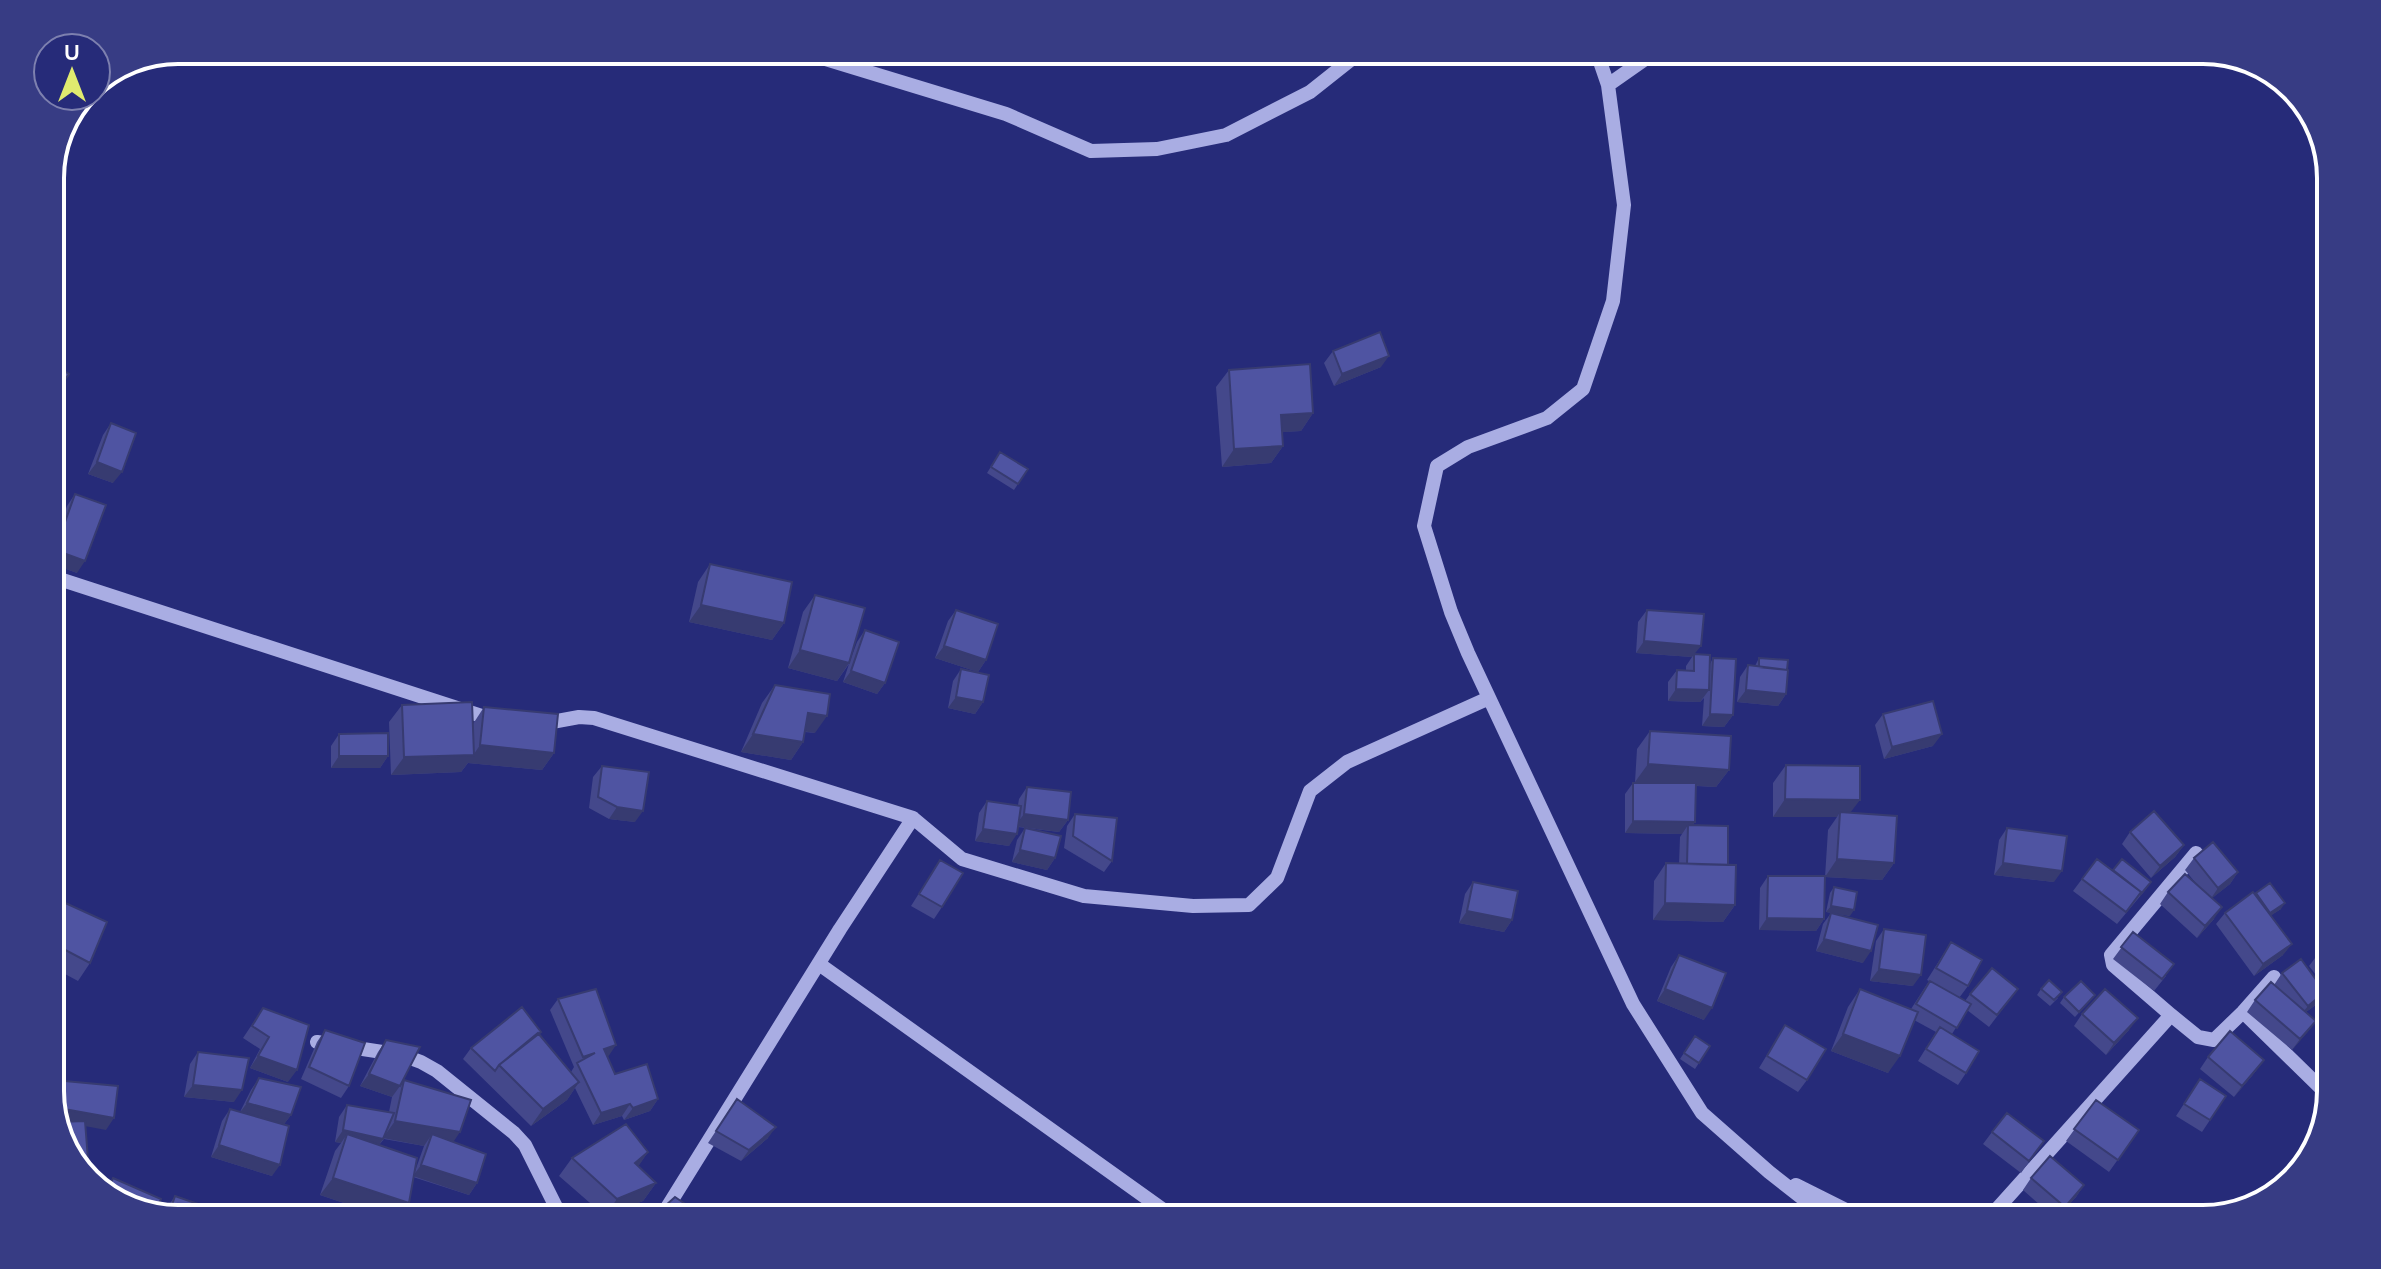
<svg xmlns="http://www.w3.org/2000/svg" width="2381" height="1269" font-family="Cabin,sans-serif">
  <rect width="100%" height="100%" fill="#262b79"/>
  <g fill="none" stroke-linecap="round" stroke-linejoin="round">
    <!-- minor -->
    <path stroke="#a9ade3" stroke-width="14" d="M796 50 1006 114 1091 151 1157 149 1226 135 1310 92 1363 50
      M1596 50 1608 85 1624 205 1613 301 1583 389 1547 418 1468 447 1437 466 1424 526 1451 612 1468 653 1633 1004 1702 1113 1769 1172 1829 1219
      M1608 85 1658 50
      M50 475 58 494 50 519
      M50 576 497 721
      M541 724 579 717 594 718 913 818
      M819 964 1176 1219
      M2243 1012 2330 1097
      M2171 1015 2113 965 2111 955 2196 853
      M317 1042 402 1055 421 1062 437 1071 514 1133 525 1145 562 1219
      M1796 1185 1864 1219
      M660 1219 840 929 913 818 962 859 1084 896 1193 906 1249 905 1277 878 1310 791 1347 762 1489 698
      M1988 1219 2171 1015 2198 1037 2214 1040 2243 1012 2274 977"/>
  </g>
  <!-- wall -->
  <path fill="#44488b" fill-rule="evenodd" d="M1333 351 1381 367 1334 386 1324 363Z
    M1229 370 1313 413 1301 431 1282 432 1283 446 1271 463 1222 467 1216 387Z
    M111 423 113 483 88 474 103 435Z
    M1000 452 1028 469 1014 490 987 473Z
    M75 494 77 573 50 563V553L67 506Z
    M710 564 784 623 772 640 689 622 698 582Z
    M815 595 850 661 857 642 865 630 885 683 877 694 843 682 849 664 837 681 788 668 803 612Z
    M956 610 986 660 978 672 935 658 948 621Z
    M1647 610 1695 654 1710 664 1713 658 1733 715 1724 727 1702 726 1704 698 1700 702 1668 701V682L1677 670H1686V666L1692 657 1636 653 1638 622Z
    M1759 658 1786 694 1778 706 1737 702 1740 677 1748 665 1755 666Z
    M961 669 983 702 975 714 948 708 953 681Z
    M775 685 815 733 805 732 803 742 791 760 741 752 762 703Z
    M402 705 473 724 484 707 554 753 542 770 468 763 461 772 391 775 389 722Z
    M1883 714 1933 746 1884 759 1875 725Z
    M1650 731 1729 770 1716 787 1696 786 1695 822 1693 825 1728 865 1735 905 1723 922 1653 920 1654 881 1666 863 1679 864 1680 837 1682 834 1625 833V794L1633 783 1635 782 1637 749Z
    M339 734 388 756 380 768H331V746Z
    M1786 765 1850 813 1894 863 1882 880 1825 877 1828 830 1837 817H1773V783Z
    M602 766 635 822 609 819 589 808 593 777Z
    M1027 787 1068 820 1059 832 1018 827 1009 846 975 841 979 813 987 801 1018 805 1019 799Z
    M1075 814 1112 861 1104 872 1064 848 1067 826Z
    M1025 828 1055 858 1047 870 1012 862 1017 840Z
    M2007 828 2054 882 1994 875 1999 840Z
    M2130 832 2184 845 2175 857 2151 878 2122 844Z
    M2194 858 2238 872 2230 884 2212 898 2214 919 2197 938 2160 904 2168 892 2199 887 2185 870Z
    M2097 859 2113 870 2147 888 2117 924 2073 891Z
    M940 860 942 907 934 919 911 906Z
    M1768 876 1824 919 1816 931 1759 930 1760 888Z
    M1473 882 1512 920 1504 932 1459 923 1465 894Z
    M1834 887 1850 916 1826 912 1830 893Z
    M2256 893 2281 909 2271 915 2283 955 2254 976 2216 924 2225 913Z
    M50 896 90 963 78 981 50 966Z
    M1831 913 1863 963 1816 951 1823 924Z
    M1884 929 1913 986 1870 981 1876 941Z
    M2133 932 2166 976 2154 991 2113 959Z
    M2331 940V993H2330L2309 966 2318 954 2325 949Z
    M1951 942 1968 986 1959 998 1965 1001 1970 994 2018 989 1989 1027 1967 1010 1952 1034 1966 1073 1958 1085 1918 1061 1936 1032 1914 1020 1888 1073 1831 1051 1848 1007 1860 989 1911 1009 1929 981 1927 980Z
    M1679 955 1704 1020 1657 1001 1671 967Z
    M2282 973 2317 1004 2306 1012 2316 1021 2292 1050 2247 1012 2255 1000 2274 985Z
    M2041 989 2058 998 2050 1006 2037 995Z
    M2095 995 2075 1017 2060 1003 2064 997Z
    M558 999 608 1057 615 1074 658 1099 650 1111 624 1120 622 1116 593 1125 575 1088 567 1100 531 1126 463 1059 471 1048 539 1034 571 1072 574 1067 550 1010Z
    M263 1008 288 1082 250 1068 260 1049 243 1038Z
    M2082 1014 2129 1030 2106 1055 2074 1026Z
    M1785 1025 1807 1080 1798 1092 1759 1068Z
    M325 1030 349 1086 341 1098 301 1079 317 1042Z
    M1695 1036 1710 1046 1695 1069 1680 1059Z
    M386 1040 400 1086 404 1080 454 1142 477 1183 469 1195 413 1177 409 1203 397 1219H392L320 1195 335 1151 341 1143 335 1142 339 1117 347 1105 389 1112 392 1097 360 1086 378 1052ZM384 1139 424 1146 414 1174 379 1145Z
    M198 1052 234 1102 184 1097 190 1064Z
    M2208 1057 2256 1071 2234 1097 2200 1069Z
    M259 1078 291 1115 284 1124 272 1176 211 1157 222 1121 230 1109 240 1112 251 1090Z
    M2200 1079 2226 1096 2202 1132 2176 1116Z
    M737 1099 768 1138 741 1161 708 1143Z
    M2096 1100 2139 1130 2109 1172 2066 1141Z
    M1992 1132 2044 1141 2021 1173 1983 1144Z
    M648 1152 638 1166 656 1183 643 1201 605 1216 559 1176 572 1158Z
    M113 1178 121 1206 104 1191Z
    M2031 1178 2084 1185 2076 1197 2056 1219 2023 1190Z
    M175 1196 178 1219 164 1216 167 1208Z"/>
  <!-- shaded-wall -->
  <path fill="#373b71" d="M1389 356 1381 367 1334 386 1342 374Z
    M1313 413 1301 431 1269 433 1281 415Z
    M1283 446 1271 463 1222 467 1234 449Z
    M97 462 122 472 113 483 88 474Z
    M55 550 85 561 77 573 50 563V557Z
    M701 605 784 623 772 640 689 622Z
    M1644 641 1701 646 1692 657 1636 653Z
    M944 646 986 660 978 672 935 658Z
    M800 650 849 663 837 681 788 668Z
    M851 671 885 683 877 694 843 682Z
    M1676 689 1709 690 1700 702 1668 701Z
    M1746 690 1786 694 1778 706 1737 702Z
    M956 697 983 702 975 714 948 708Z
    M808 713 827 716 815 733 796 730Z
    M1710 714 1733 715 1724 727 1702 726Z
    M753 734 803 742 791 760 741 752Z
    M1942 734 1933 746 1884 759 1892 747Z
    M480 745 554 753 542 770 468 763Z
    M474 755 461 772 391 775 404 757Z
    M339 756H388L380 768H331Z
    M1648 764 1729 770 1716 787 1635 782Z
    M1785 799 1860 800 1847 817 1840 812 1837 817H1773Z
    M617 807 643 811 635 822 609 819Z
    M1024 814 1068 820 1059 832 1015 826Z
    M1633 821 1695 822 1688 832V825L1682 834 1625 833Z
    M983 829 1017 834 1009 846 975 841Z
    M2184 845 2175 857 2151 878 2160 866Z
    M1020 850 1055 858 1047 870 1012 862Z
    M1837 859 1894 863 1882 880 1825 877Z
    M2003 863 2062 871 2054 882 1994 875Z
    M2238 872 2230 884 2210 900 2218 888Z
    M1665 903 1735 905 1723 922 1653 920Z
    M2285 903 2281 909 2266 919 2270 913Z
    M1831 906 1854 910 1850 916 1826 912Z
    M2222 907 2214 919 2197 938 2205 926Z
    M1467 911 1512 920 1504 932 1459 923Z
    M1767 918 1824 919 1816 931 1759 930Z
    M1824 939 1871 951 1863 963 1816 951Z
    M2292 944 2283 955 2254 976 2263 964Z
    M1879 969 1921 975 1913 986 1870 981Z
    M1665 989 1712 1008 1704 1020 1657 1001Z
    M2325 992 2317 1004 2299 1017 2308 1006Z
    M2138 1018 2129 1030 2106 1055 2114 1043Z
    M2316 1021 2307 1033 2292 1050 2300 1039Z
    M1843 1034 1900 1056 1888 1073 1831 1051Z
    M616 1045 608 1057 604 1049Z
    M258 1056 297 1070 288 1082 250 1068Z
    M2264 1060 2256 1071 2234 1097 2242 1086Z
    M369 1074 400 1086 392 1097 360 1086Z
    M579 1082 567 1100 531 1126 543 1109Z
    M193 1085 242 1090 234 1102 184 1097Z
    M658 1099 650 1111 624 1120 633 1108Z
    M247 1103 291 1115 282 1127 238 1115Z
    M630 1104 622 1116 593 1125 601 1113Z
    M53 1107 114 1118 106 1130 58 1121Z
    M395 1121 460 1132 448 1150 432 1134 424 1146 383 1138Z
    M776 1127 768 1138 741 1161 749 1150Z
    M343 1130 383 1139 375 1151 347 1134 341 1143 335 1142Z
    M219 1145 280 1165 272 1176 211 1157Z
    M648 1152 636 1170 635 1163Z
    M421 1165 477 1183 469 1195 413 1176Z
    M333 1178 409 1203 397 1219H392L320 1195Z
    M656 1183 643 1201 605 1216 617 1199Z
    M2084 1185 2076 1197 2056 1219 2065 1207Z"/>
  <!-- building -->
  <path fill="#4f54a2" stroke="#373b71" stroke-width="2" d="M1380 332 1389 356 1342 374 1333 351Z
    M50 362 69 374 50 401Z
    M1310 364 1313 413 1281 415 1283 446 1234 449 1229 370Z
    M111 423 136 433 122 472 97 462Z
    M1000 452 1028 469 1018 484 991 467Z
    M75 494 106 505 85 561 55 550Z
    M710 564 792 582 784 623 701 605Z
    M815 595 865 608 849 663 800 650Z
    M956 610 998 624 986 660 944 646Z
    M1647 610 1704 614 1701 646 1644 641Z
    M865 630 899 642 885 683 851 671Z
    M1694 654 1710 655 1709 690 1676 689 1677 670 1694 671Z
    M1713 658 1736 659 1733 715 1710 714Z
    M1759 658 1788 660 1787 670 1759 667Z
    M1748 665 1788 670 1786 694 1746 690Z
    M961 669 989 675 983 702 956 697Z
    M775 685 830 694 827 716 808 713 803 742 753 734Z
    M1933 701 1942 734 1892 747 1883 714Z
    M472 702 474 755 404 757 402 705Z
    M484 707 558 714 554 753 480 745Z
    M1650 731 1731 736 1729 770 1648 764Z
    M388 733V756H339V734Z
    M1786 765 1860 766V800L1785 799Z
    M602 766 649 772 643 811 617 807 598 797Z
    M1633 783H1696L1695 822 1633 821Z
    M1027 787 1071 792 1068 820 1024 814Z
    M987 801 1021 806 1017 834 983 829Z
    M2154 811 2184 845 2160 866 2130 832Z
    M1840 812 1897 816 1894 863 1837 859Z
    M1075 814 1117 818 1112 861 1073 836Z
    M1688 825 1728 826V865L1687 864Z
    M1025 828 1061 836 1055 858 1020 850Z
    M2007 828 2067 836 2062 871 2003 863Z
    M2213 842 2238 872 2218 888 2194 858Z
    M2097 859 2141 892 2126 912 2082 879Z
    M2122 859 2151 882 2141 894V892L2113 870Z
    M940 860 963 873 942 907 919 894Z
    M1666 863 1736 865 1735 905 1665 903Z
    M2185 874 2222 907 2205 926 2168 892Z
    M1768 876H1825L1824 919 1767 918Z
    M1473 882 1518 891 1512 920 1467 911Z
    M2270 883 2285 903 2270 913 2256 893Z
    M1834 887 1857 892 1854 910 1831 906Z
    M2253 892 2292 944 2263 964 2225 913Z
    M50 896 107 922 90 963 50 942Z
    M1831 913 1878 925 1871 951 1824 939Z
    M1884 929 1926 935 1921 975 1879 969Z
    M2133 932 2174 964 2162 979 2121 947Z
    M1951 942 1982 960 1968 986 1936 968Z
    M2331 944V972L2318 954Z
    M1679 955 1726 973 1712 1008 1665 989Z
    M2301 959 2325 992 2308 1006 2282 973Z
    M1992 968 2018 989 1997 1015 1970 994Z
    M2049 980 2062 992 2054 1000 2041 989Z
    M1930 981 1971 1004 1957 1028 1916 1004Z
    M2081 981 2095 995 2079 1012 2064 997Z
    M2271 982 2316 1021 2300 1039 2255 1000Z
    M596 989 616 1045 604 1049 615 1074 647 1064 658 1099 633 1108 630 1104 601 1113 577 1063 595 1053 583 1057 558 999Z
    M1860 989 1918 1012 1900 1056 1843 1034Z
    M2105 989 2138 1018 2114 1043 2082 1014Z
    M522 1007 541 1032 499 1065 495 1071 471 1048Z
    M263 1008 309 1025 297 1070 258 1056 269 1037 252 1026Z
    M50 1020 63 1027 51 1050 50 1049Z
    M1785 1025 1826 1049 1807 1080 1767 1056Z
    M1940 1027 1979 1051 1966 1073 1926 1049Z
    M325 1030 365 1043 349 1086 309 1067Z
    M2230 1031 2264 1060 2242 1086 2208 1057Z
    M538 1033 579 1082 543 1109 499 1065Z
    M1695 1036 1710 1046 1699 1063 1684 1053Z
    M386 1040 420 1047 400 1086 369 1074Z
    M198 1052 249 1058 242 1090 193 1085Z
    M259 1078 301 1087 291 1115 247 1103Z
    M2200 1079 2226 1096 2210 1120 2184 1104Z
    M54 1080 118 1086 114 1118 53 1107 50 1100V1094Z
    M404 1080 471 1100 460 1132 395 1121Z
    M737 1099 776 1127 749 1150 716 1131Z
    M2096 1100 2139 1130 2118 1160 2074 1129Z
    M347 1105 394 1113 383 1139 343 1130Z
    M230 1109 289 1126 280 1165 219 1145Z
    M2007 1113 2044 1141 2029 1161 1992 1132Z
    M85 1121 89 1172H83L71 1162 58 1122Z
    M626 1124 648 1152 635 1163 656 1183 617 1199 572 1158Z
    M347 1134 417 1158 409 1203 333 1178Z
    M432 1134 486 1154 477 1183 421 1165Z
    M2050 1156 2084 1185 2065 1207 2031 1178Z
    M113 1178 161 1199 154 1213 121 1206 107 1193Z
    M175 1196 241 1219H178L168 1217Z
    M675 1197 707 1219H656L653 1217Z
    M481 1210 492 1219H476Z
    M559 1212 573 1219H556Z"/>
  <!-- crop -->
  <path d="M0 0H2381V1269H0ZM178 64H2203A114 114 0 0 1 2317 178V1091A114 114 0 0 1 2203 1205H178A114 114 0 0 1 64 1091V178A114 114 0 0 1 178 64Z" fill="#373c84" fill-rule="evenodd"/>
  <path fill="none" stroke="#fff" stroke-width="4" d="M178 64H2203A114 114 0 0 1 2317 178V1091A114 114 0 0 1 2203 1205H178A114 114 0 0 1 64 1091V178A114 114 0 0 1 178 64Z"/>
  <!-- north arrow -->
  <g transform="translate(72 72)"><circle r="38" fill="#262b79" stroke="#7d80af" stroke-width="2"/>
  <path d="M0-6L14 30L0 20L-14 30Z" fill="#e0eb6f"/>
  <text y="-12" font-size="22" font-weight="bold" text-anchor="middle" fill="#ffffff">U</text>
  </g>
</svg>
